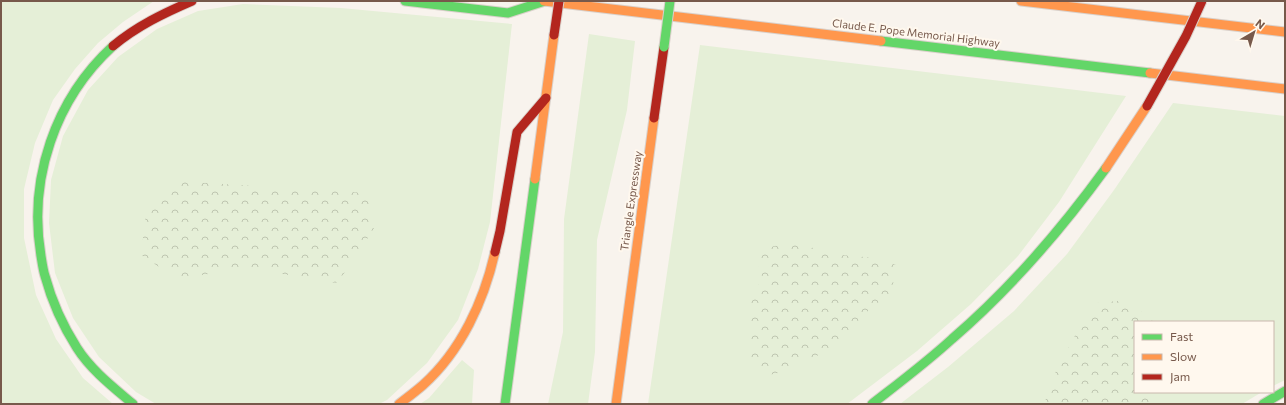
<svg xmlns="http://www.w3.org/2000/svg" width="1286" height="405" font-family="Commissioner,sans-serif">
  <defs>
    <pattern id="forest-crowns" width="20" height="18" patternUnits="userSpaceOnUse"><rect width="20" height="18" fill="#e5efd7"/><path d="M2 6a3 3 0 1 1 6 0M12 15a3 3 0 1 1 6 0" fill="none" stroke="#bec5b0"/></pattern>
  </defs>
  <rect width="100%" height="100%" fill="#f8f3ed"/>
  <!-- grass -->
  <path fill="#e5efd7" d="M1 1H154L123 22 98 43 75 69 53 100 35 143 24 189V238L36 295 56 339 83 378 113 404H1Z
    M243 4 341 8 512 24 490 222 478 269 458 320 427 363 387 400 379 404H156L136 392 99 357 73 318 55 273 49 223 51 180 63 136 88 90 118 57 157 29 198 11Z
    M589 34 635 41 627 110 597 240 595 352 588 404H548L563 332 564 219Z
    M700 45 1126 96 1059 202 1018 256 971 304 917 351 847 404H648Z
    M1173 103 1285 116V380L1273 386V322H1135V392H1262L1242 404H900L948 367 1014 311 1067 254 1114 190Z
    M462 360 474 370 472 404H420L429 398Z"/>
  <!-- forest -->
  <path fill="url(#forest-crowns)" d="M175 181 367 193 374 228 351 265 336 283 246 268 177 279 141 255 146 213Z
    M793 241 830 254 876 258 896 265V274L890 293 863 315 837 347 778 373 764 376 750 365 749 339 751 302 762 277 757 260 767 248Z
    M1127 300 1154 322H1135V392H1166L1146 404H1044L1057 368 1078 330 1097 303Z"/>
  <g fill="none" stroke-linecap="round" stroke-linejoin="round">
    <defs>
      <path id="fast" d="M405 1 508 13 545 1
        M881 41 1150 73
        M113 46C55 99 28 179 41 256 42 262 43 270 45 276 52 302 63 326 77 348 91 370 113 387 133 404
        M505 404 535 179
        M872 404C899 383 927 362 952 339 1010 289 1061 230 1106 168
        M1263 404 1285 391"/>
      <path id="slow" d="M544 1 881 41
        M1021 1 1285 32
        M1150 73 1285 89
        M1106 168 1147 106
        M535 179 554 35
        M399 404C407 398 415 392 423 385 461 351 484 301 495 252
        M616 404 654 118"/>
      <path id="jam" d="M113 46C137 26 164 13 192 1
        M654 118 664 47
        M495 252 500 231 517 132 546 98"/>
    </defs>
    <!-- fast casing -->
    <use href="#fast" stroke="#d9d0ca" stroke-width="11"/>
    <!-- slow casing -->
    <use href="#slow" stroke="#d9d0ca" stroke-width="11"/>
    <!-- jam casing -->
    <use href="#jam" stroke="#d9d0ca" stroke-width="11"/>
    <!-- fast -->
    <use href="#fast" stroke="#63d668" stroke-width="9"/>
    <!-- slow -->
    <use href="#slow" stroke="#ff974d" stroke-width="9"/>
    <!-- jam -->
    <use href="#jam" stroke="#b3261e" stroke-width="9"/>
    <defs>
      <path id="fast-bridge" d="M664 47 670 1"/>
      <path id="jam-bridge" d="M554 35 559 1
        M1147 106 1186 36 1202 1"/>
    </defs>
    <!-- fast-bridge casing -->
    <use href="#fast-bridge" stroke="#d9d0ca" stroke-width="11" stroke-linecap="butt"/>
    <!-- jam-bridge casing -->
    <use href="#jam-bridge" stroke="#d9d0ca" stroke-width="11" stroke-linecap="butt"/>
    <!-- fast-bridge -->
    <use href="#fast-bridge" stroke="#63d668" stroke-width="9"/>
    <!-- jam-bridge -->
    <use href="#jam-bridge" stroke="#b3261e" stroke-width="9"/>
  </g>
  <g text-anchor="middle" stroke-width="4" stroke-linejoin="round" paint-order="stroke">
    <!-- street labels -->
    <g font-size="11" fill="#77594b" stroke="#fff8ee">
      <text transform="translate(916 33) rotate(7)" y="4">Claude E. Pope Memorial Highway</text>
      <text transform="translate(631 201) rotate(-82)" y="4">Triangle Expressway</text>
    </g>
  </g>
  <!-- border -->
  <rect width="1286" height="405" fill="none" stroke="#77594b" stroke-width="4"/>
  <!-- legend -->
  <rect x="1134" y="321" width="140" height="72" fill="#fff8ee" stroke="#c9b8ad"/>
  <rect x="1142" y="334" width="20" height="6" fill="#63d668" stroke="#c9b8ad"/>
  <text x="1170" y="341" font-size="12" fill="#77594b">Fast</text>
  <rect x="1142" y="354" width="20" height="6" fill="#ff974d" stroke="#c9b8ad"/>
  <text x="1170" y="361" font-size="12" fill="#77594b">Slow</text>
  <rect x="1142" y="374" width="20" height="6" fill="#b3261e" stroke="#c9b8ad"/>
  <text x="1170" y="381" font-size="12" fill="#77594b">Jam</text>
  <!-- north arrow -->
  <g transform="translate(1254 32) rotate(38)" stroke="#fff8ee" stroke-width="3" paint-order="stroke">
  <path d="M0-3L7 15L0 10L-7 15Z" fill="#77594b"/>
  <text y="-6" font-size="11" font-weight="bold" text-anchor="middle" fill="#77594b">N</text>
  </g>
</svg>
